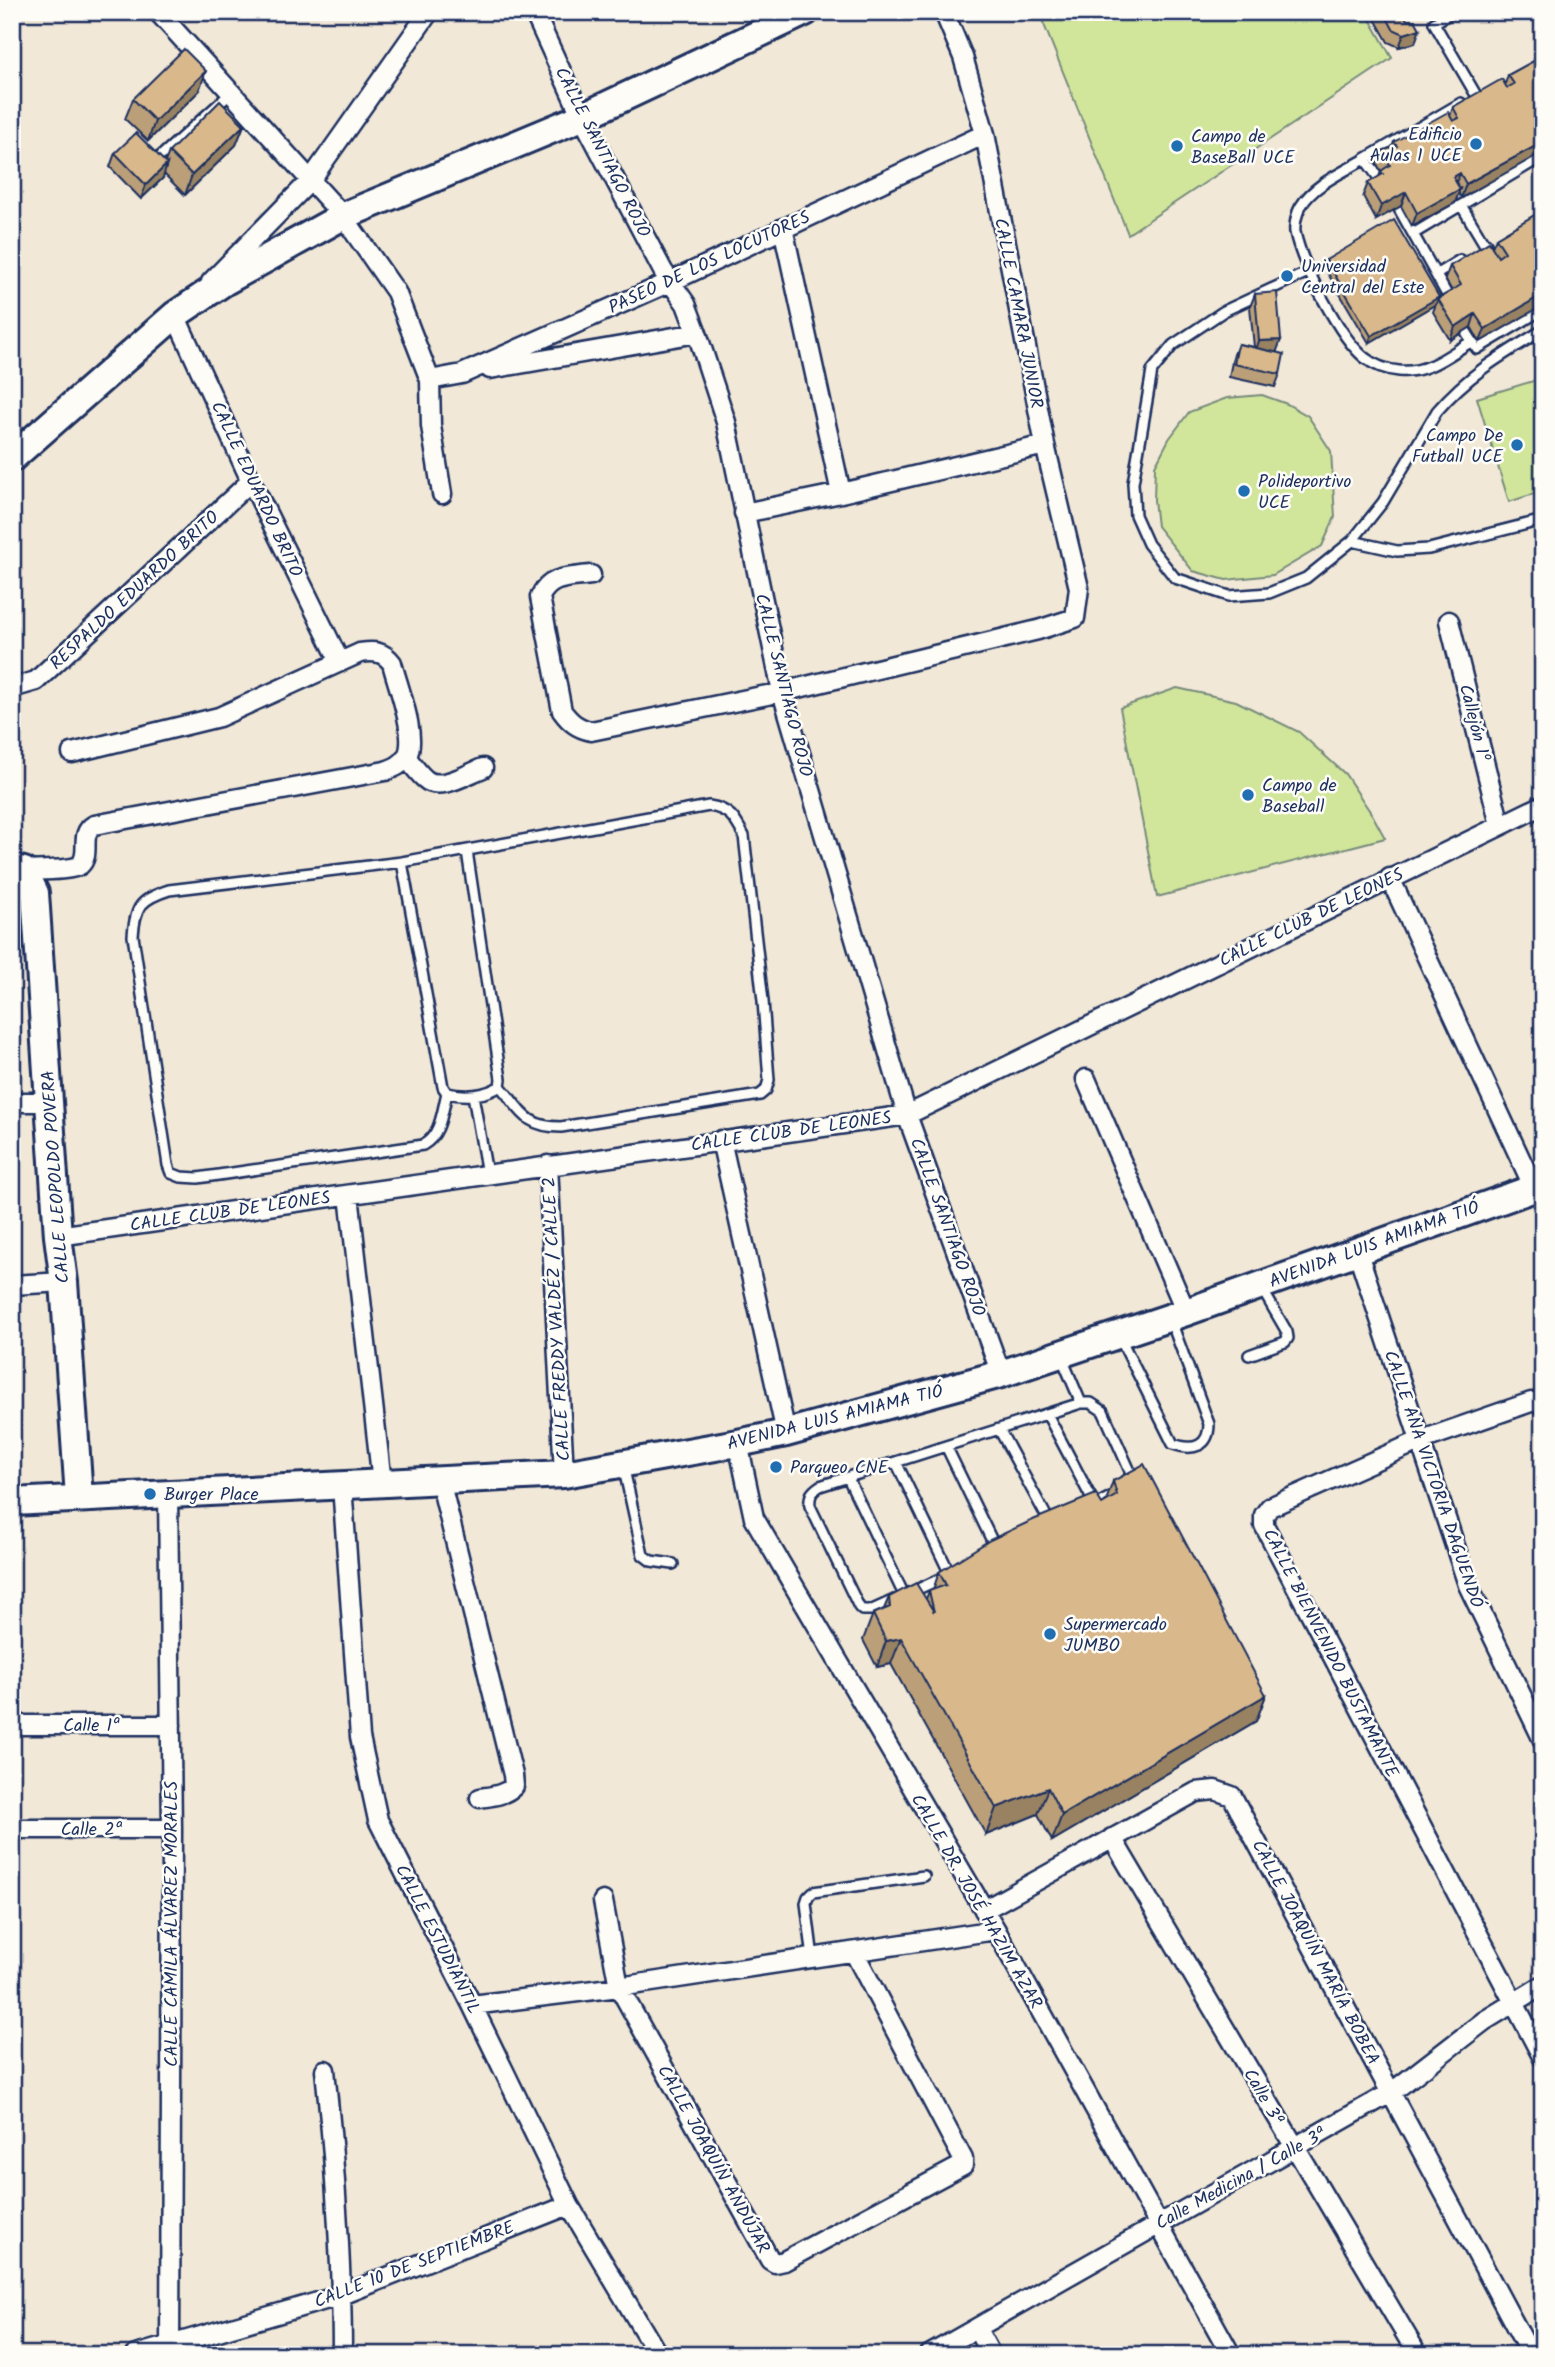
<svg xmlns="http://www.w3.org/2000/svg" width="1555" height="2367" font-family="Kalam,sans-serif">
  <rect width="100%" height="100%" fill="#f2e8d7"/>
  <filter id="ink" filterUnits="userSpaceOnUse"><feTurbulence type="fractalNoise" baseFrequency=".0143" numOctaves="2"/><feDisplacementMap in="SourceGraphic" scale="14" xChannelSelector="R" yChannelSelector="G"/><feConvolveMatrix kernelMatrix="1 2 1 2 8 2 1 2 1" color-interpolation-filters="sRGB"/></filter>
  <g filter="url(#ink)">
    <!-- park -->
    <path fill="#d1e69b" stroke="#768a7c" stroke-width="2" d="M1039 12H1366L1392 58 1128 234Z
      M1543 378V491L1509 502 1477 398Z
      M1262 395 1287 404 1308 416 1331 451 1335 517 1322 546 1273 575 1226 580 1193 571 1157 526 1154 500 1155 466 1169 439 1189 412 1227 398Z
      M1177 688 1236 701 1299 732 1345 774 1373 816 1385 838 1157 897 1120 708Z"/>
    <g fill="none" stroke-linecap="round" stroke-linejoin="round">
      <defs>
        <path id="lane" d="M1452 12 1434 23 1476 95
          M161 156 231 93
          M1365 159C1344 172 1314 184 1301 206 1297 212 1294 225 1295 232 1301 263 1340 338 1365 358 1374 365 1387 370 1399 371 1427 374 1449 355 1472 341
          M1381 181 1365 159 1461 103
          M1461 205 1485 245 1486 243
          M1398 207 1451 302
          M1413 234 1543 156
          M1308 272 1224 311 1173 345 1152 371 1133 483 1135 515 1148 544 1175 578 1229 596 1269 593 1306 578 1352 541 1383 502 1437 411C1469 374 1502 355 1543 330
          M1437 274 1460 260
          M1465 330 1477 349 1543 309
          M1352 541 1397 551 1429 549 1543 520
          M402 862 443 1087 447 1093C464 1097 486 1096 500 1086L501 1079 467 851
          M447 1093C442 1112 441 1135 423 1145L198 1178 181 1177 171 1173 168 1165 133 936C135 906 141 899 169 890L402 862 709 806C730 809 735 819 744 836L763 1001 769 1080 766 1090 760 1095 561 1127C525 1127 522 1111 500 1086
          M473 1095 487 1174
          M1119 1336 1173 1444C1193 1451 1209 1447 1209 1424L1171 1321
          M1249 1355 1285 1342 1288 1338 1287 1332 1261 1287
          M1061 1356 1081 1403
          M1081 1403H1091L1103 1411 1130 1471V1484L1124 1490 1052 1528 872 1610H862L859 1607 810 1506C809 1496 811 1492 820 1486Z
          M1047 1414 1095 1505
          M999 1429 1050 1523
          M946 1446 996 1549
          M896 1462 950 1574
          M623 1465 643 1555 651 1561 673 1564
          M848 1478 904 1595
          M813 1958 806 1903 808 1897 813 1892 924 1876"/>
        <path id="street" d="M158 12 343 216 396 292 430 380 431 426 442 494
          M534 12 582 117 663 271 686 304 697 333 726 422 782 692 907 1115 1001 1374
          M783 228 841 493
          M211 282 310 181 429 12
          M175 315 251 481 340 662
          M490 369 697 333
          M430 380 462 374 670 282 985 134
          M744 513 841 493 1045 445
          M591 575C570 578 550 575 540 597L562 711C570 722 577 728 591 731L782 692 1038 630 1075 618 1079 588 1045 445 985 134 963 57 944 12
          M1449 621 1500 825
          M12 688 36 681 251 481
          M407 758C412 764 418 773 425 779 439 792 467 774 483 768
          M24 871C36 870 72 871 80 865 92 854 78 834 94 825L385 771C394 768 402 765 407 756 418 737 397 684 392 663 383 651 374 651 360 653L219 717 72 753
          M1390 878 1534 1188
          M1086 1079 1186 1312
          M12 1102H49
          M721 1140 786 1433
          M548 1165 564 1474
          M349 1195 382 1483
          M58 1236 907 1115 1543 805
          M1357 1250 1468 1585 1543 1740
          M12 1285 64 1282
          M1543 1402H1531L1419 1441 1270 1507 1264 1515V1525L1543 2058
          M738 1443 754 1518 996 1930 1231 2355
          M440 1480 513 1775 514 1786C505 1795 493 1796 480 1798
          M342 1485 360 1737 378 1820 472 2005 569 2205 658 2355
          M168 1493 172 1829 170 2355
          M12 1725H171
          M12 1829H172
          M1112 1838 1418 2355
          M603 1901 619 1987 770 2260 775 2263 784 2261 963 2165V2159L854 1952
          M984 1910 1196 1792 1215 1790 1232 1796 1531 2355
          M472 2005 619 1987 996 1930
          M325 2070C335 2165 342 2259 342 2355
          M977 2329 991 2355
          M136 2355 342 2295 569 2205
          M929 2355 1392 2092 1484 2021 1543 1985"/>
        <path id="secondary" d="M12 458 175 315 224 282 343 216 582 117 805 12
          M12 868 24 871 35 893 58 1236 64 1282 79 1497
          M12 1502 564 1474 738 1443 786 1433 1001 1374 1186 1312 1543 1185"/>
      </defs>
      <!-- lane casing -->
      <use href="#lane" stroke="#1b2f5e" stroke-width="14"/>
      <!-- street casing -->
      <use href="#street" stroke="#1b2f5e" stroke-width="23"/>
      <!-- secondary casing -->
      <use href="#secondary" stroke="#1b2f5e" stroke-width="32"/>
      <!-- lane -->
      <use href="#lane" stroke="#fdfcf7" stroke-width="9"/>
      <!-- street -->
      <use href="#street" stroke="#fdfcf7" stroke-width="18"/>
      <!-- secondary -->
      <use href="#secondary" stroke="#fdfcf7" stroke-width="26"/>
    </g>
    <!-- wall -->
    <path fill="#bb9f78" stroke="#1b2f5e" stroke-width="2" d="M1371 12H1402L1415 43 1399 47 1388 42Z
      M1543 56 1461 198 1458 192 1455 203 1412 226 1401 206 1376 220 1363 196 1368 183 1379 177 1381 171 1377 164 1382 151 1392 147 1394 142 1450 116 1453 107 1505 84 1508 75Z
      M199 91 148 141 125 119 133 99Z
      M244 125 236 145 185 195 164 174 163 178 141 199 110 167 115 153 165 162 169 152Z
      M1543 210V305L1480 342 1471 327 1450 340 1433 312 1436 304 1369 343 1324 267 1326 260 1439 297V298L1452 291 1445 279 1450 266 1492 247 1496 238Z
      M1255 294 1277 352 1280 374 1275 387 1229 377 1233 357 1238 344 1254 347 1250 307Z
      M1113 1481 1266 1695 1256 1721 1052 1841 1038 1814 986 1835 891 1664 877 1667 863 1640 873 1614 884 1609 889 1597 926 1599 929 1591 933 1590 939 1572 1102 1504 1106 1501Z"/>
    <!-- shaded-wall -->
    <path fill="#988262" stroke="#1b2f5e" stroke-width="2" d="M1420 29 1415 43 1399 47 1404 34Z
      M206 71 199 91 148 141 155 121Z
      M244 125 236 145 185 195 192 175Z
      M1543 142V152L1461 198 1466 184Z
      M167 164 163 178 141 199 146 185Z
      M1460 173 1455 186 1453 177Z
      M1460 189 1455 203 1412 226 1417 213Z
      M1406 192 1401 206 1376 220 1381 206Z
      M1543 294V305L1480 342 1485 329Z
      M1439 297 1436 304 1369 343 1371 336Z
      M1475 314 1471 327 1450 340 1455 327Z
      M1281 340 1276 353 1254 355 1259 341Z
      M901 1638 891 1664 877 1667 886 1641Z
      M1266 1695 1256 1721 1052 1841 1062 1815Z
      M1048 1788 1038 1814 986 1835 996 1808Z"/>
    <!-- building -->
    <path fill="#d9b98c" stroke="#1b2f5e" stroke-width="2" d="M1384 12H1402L1407 20H1415L1420 29 1404 34 1393 29Z
      M184 49 206 71 155 121 133 99Z
      M1543 56V142L1466 184 1460 173 1453 177 1460 189 1417 213 1406 192 1381 206 1368 183 1383 174 1381 171 1390 165 1382 151 1397 146 1394 142 1448 112 1453 121 1459 118 1453 107 1502 79 1507 88 1514 84 1508 75Z
      M220 101 244 125 192 175 169 152Z
      M136 133 167 164 146 185 115 153Z
      M1543 210V294L1485 329 1475 314 1455 327 1438 299 1461 285 1450 266 1489 242 1498 257 1505 252 1496 238Z
      M1394 220 1439 297 1371 336 1326 260Z
      M1277 292 1281 340 1259 341 1255 294Z
      M1238 344 1284 354 1280 374 1234 364Z
      M1144 1464 1266 1695 1062 1815 1048 1788 996 1808 901 1638 886 1641 873 1614 890 1607 889 1597 916 1583 934 1612 929 1591 946 1585 939 1572 990 1540 1033 1520 1096 1494 1102 1504 1117 1495 1113 1481Z"/>
  </g>
  <!-- markers -->
  <g fill="#1f6fb2" stroke="#fdfcf7" stroke-width="2.5">
    <circle cx="1476" cy="144" r="7"/>
    <circle cx="1177" cy="146" r="7"/>
    <circle cx="1287" cy="276" r="7"/>
    <circle cx="1517" cy="445" r="7"/>
    <circle cx="1244" cy="491" r="7"/>
    <circle cx="1248" cy="795" r="7"/>
    <circle cx="776" cy="1467" r="7"/>
    <circle cx="150" cy="1494" r="7"/>
    <circle cx="1050" cy="1634" r="7"/>
  </g>
  <g text-anchor="middle" stroke-width="5" stroke-linejoin="round" paint-order="stroke">
    <!-- poi labels -->
    <g font-size="18" fill="#1b2f5e" stroke="#fdfcf7" text-anchor="start">
      <text x="1462" y="140" text-anchor="end">Edificio<tspan x="1462" dy="21">Aulas 1 UCE</tspan></text>
      <text x="1191" y="142">Campo de<tspan x="1191" dy="21">BaseBall UCE</tspan></text>
      <text x="1301" y="272">Universidad<tspan x="1301" dy="21">Central del Este</tspan></text>
      <text x="1503" y="441" text-anchor="end">Campo De<tspan x="1503" dy="21">Futball UCE</tspan></text>
      <text x="1258" y="487">Polideportivo<tspan x="1258" dy="21">UCE</tspan></text>
      <text x="1262" y="791">Campo de<tspan x="1262" dy="21">Baseball</tspan></text>
      <text x="790" y="1473">Parqueo CNE</text>
      <text x="164" y="1500">Burger Place</text>
      <text x="1064" y="1630">Supermercado<tspan x="1064" dy="21">JUMBO</tspan></text>
    </g>
    <!-- street labels -->
    <g font-size="18" fill="#1b2f5e" stroke="#fdfcf7">
      <text transform="translate(603 152) rotate(63)" y="6">CALLE SANTIAGO ROJO</text>
      <text transform="translate(709 262) rotate(-25)" y="6">PASEO DE LOS LOCUTORES</text>
      <text transform="translate(1019 313) rotate(79)" y="6">CALLE CAMARA JUNIOR</text>
      <text transform="translate(257 489) rotate(65)" y="6">CALLE EDUARDO BRITO</text>
      <text transform="translate(134 590) rotate(-43)" y="6">RESPALDO EDUARDO BRITO</text>
      <text transform="translate(784 685) rotate(76)" y="6">CALLE SANTIAGO ROJO</text>
      <text transform="translate(1475 723) rotate(76)" y="6">Callejón 1º</text>
      <text transform="translate(1311 917) rotate(-26)" y="6">CALLE CLUB DE LEONES</text>
      <text transform="translate(791 1131) rotate(-8)" y="6">CALLE CLUB DE LEONES</text>
      <text transform="translate(55 1177) rotate(-94)" y="6">CALLE LEOPOLDO POVERA</text>
      <text transform="translate(230 1211) rotate(-8)" y="6">CALLE CLUB DE LEONES</text>
      <text transform="translate(948 1227) rotate(70)" y="6">CALLE SANTIAGO ROJO</text>
      <text transform="translate(1374 1244) rotate(-20)" y="6">AVENIDA LUIS AMIAMA TIÓ</text>
      <text transform="translate(556 1319) rotate(-93)" y="6">CALLE FREDDY VALDÉZ / CALLE 2</text>
      <text transform="translate(835 1417) rotate(-14)" y="6">AVENIDA LUIS AMIAMA TIÓ</text>
      <text transform="translate(1434 1479) rotate(71)" y="6">CALLE ANA VICTORIA DAGUENDÓ</text>
      <text transform="translate(1331 1653) rotate(63)" y="6">CALLE BIENVENIDO BUSTAMANTE</text>
      <text x="92" y="1731">Calle 1ª</text>
      <text x="92" y="1835">Calle 2ª</text>
      <text transform="translate(977 1901) rotate(60)" y="6">CALLE DR. JOSÉ HAZIM AZAR</text>
      <text transform="translate(171 1924) rotate(-90)" y="6">CALLE CAMILA ÁLVAREZ MORALES</text>
      <text transform="translate(438 1939) rotate(63)" y="6">CALLE ESTUDIANTIL</text>
      <text transform="translate(1316 1952) rotate(62)" y="6">CALLE JOAQUÍN MARÍA BOBEA</text>
      <text transform="translate(1264 2097) rotate(60)" y="6">Calle 3ª</text>
      <text transform="translate(714 2159) rotate(61)" y="6">CALLE JOAQUÍN ANDÚJAR</text>
      <text transform="translate(1241 2178) rotate(-29)" y="6">Calle Medicina / Calle 3ª</text>
      <text transform="translate(414 2264) rotate(-21)" y="6">CALLE 10 DE SEPTIEMBRE</text>
    </g>
  </g>
  <!-- margin -->
  <rect width="1555" height="2367" fill="none" stroke="#fdfcf7" stroke-width="42"/>
  <rect x="21" y="21" width="1513" height="2325" fill="none" stroke="#1b2f5e" stroke-width="2.5" filter="url(#ink)"/>
</svg>
